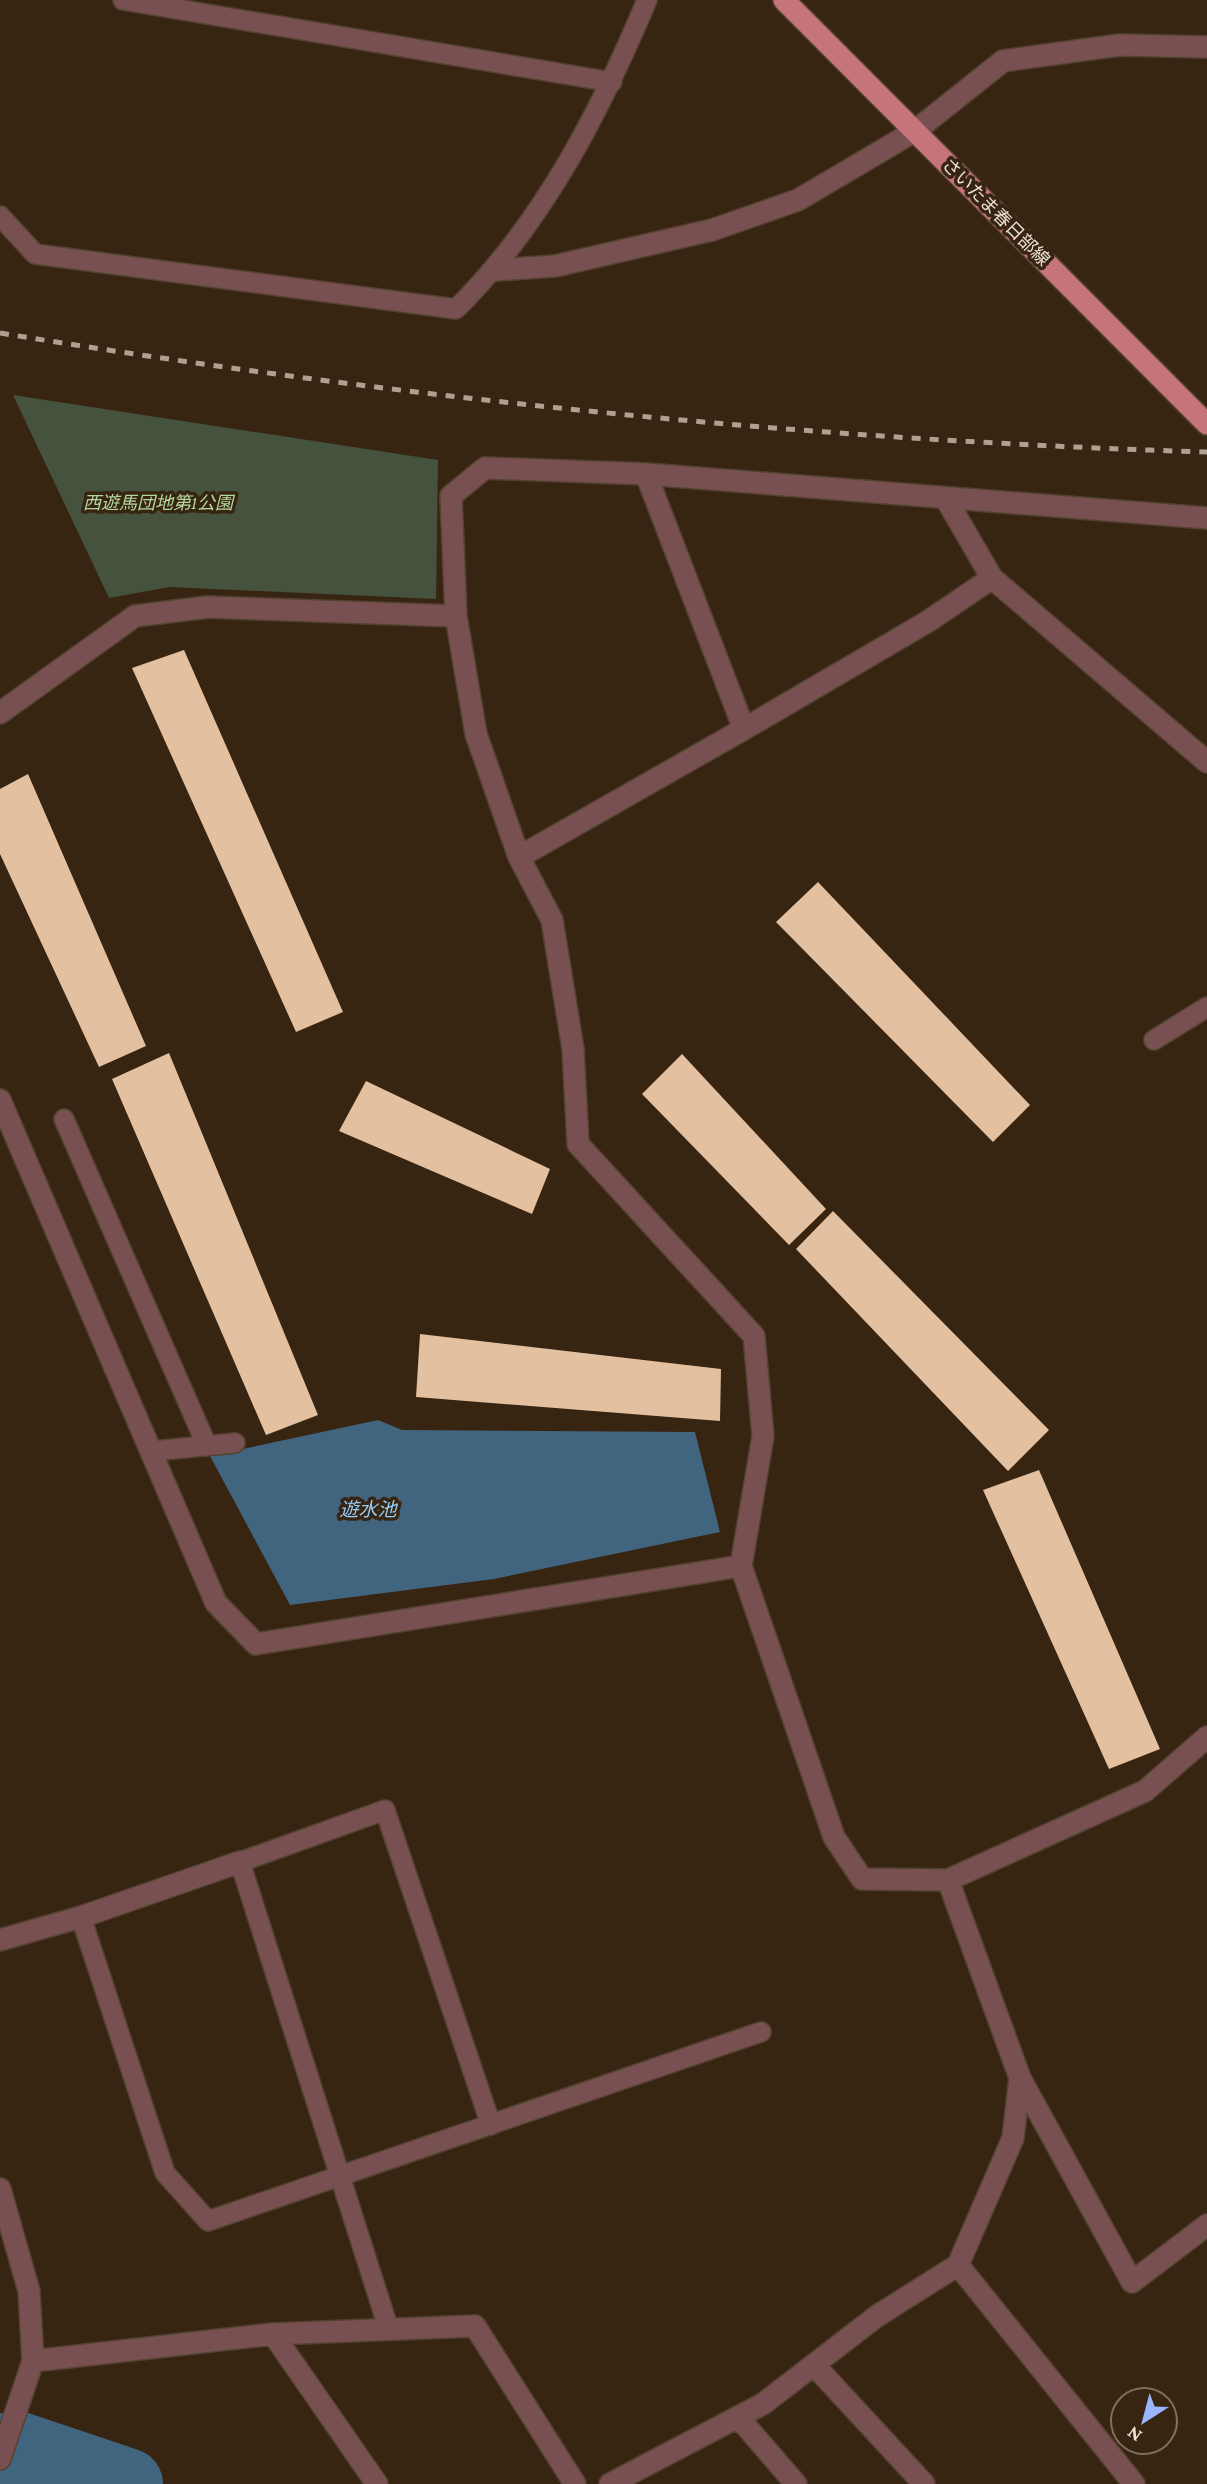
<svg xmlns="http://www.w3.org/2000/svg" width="1207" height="2484" font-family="'Crimson Pro','Noto Sans JP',serif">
  <rect width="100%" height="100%" fill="#372411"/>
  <!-- green -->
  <path fill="#45523d" d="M13 395 438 460 436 599 170 587 109 598Z"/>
  <!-- water -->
  <path fill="#41647f" d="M378 1420 402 1430 695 1432 720 1532 494 1579 290 1605 210 1456Z"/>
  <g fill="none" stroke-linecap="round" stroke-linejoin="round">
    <!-- river -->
    <path stroke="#41647f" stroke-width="72" d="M0 2450 17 2447 127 2484"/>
  </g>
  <!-- building -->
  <path fill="#e3c09f" d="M184 650 343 1012 296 1032 132 668Z
    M28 774 146 1046 99 1067 0 854V789Z
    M818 882 1030 1105 993 1142 776 922Z
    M169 1053 318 1415 266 1435 112 1079Z
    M682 1054 826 1209 789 1245 642 1094Z
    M366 1081 550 1169 532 1214 339 1131Z
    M833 1211 1049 1430 1008 1471 796 1249Z
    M420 1334 721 1369 720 1421 416 1397Z
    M1039 1470 1160 1749 1109 1769 983 1490Z"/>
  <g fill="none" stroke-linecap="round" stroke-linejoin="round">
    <defs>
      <path id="lane" d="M123 0 612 82
        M0 216 35 254 456 309C543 223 600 112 647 0
        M1154 1040 1207 1007
        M64 1119 207 1446
        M153 1451 235 1443
        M81 1917 165 2173 208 2221 761 2032
        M389 2330 240 1862 385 1810 491 2125"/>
      <path id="street" d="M496 270 555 266 712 230 798 200 915 131 1003 61 1120 45 1207 47
        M646 474 744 729 927 622 992 578
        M946 499 992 578 1207 762
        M456 616 476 734 519 857 744 729
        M0 713 135 616 208 607 456 616 451 496 485 468 646 474 1207 518
        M519 857 552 920 573 1049 578 1144 754 1336 763 1436 741 1566
        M0 1100 216 1603 256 1644 741 1566 834 1837 862 1879 948 1880 1145 1791 1207 1737
        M0 1940 81 1917 240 1862
        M1020 2078 1132 2282 1207 2225
        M0 2189 29 2291 33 2361 0 2459
        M958 2265 1134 2484
        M273 2334 377 2484
        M33 2361 273 2334 475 2326 575 2484
        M814 2365 924 2484
        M738 2417 796 2484
        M610 2484 763 2404 877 2316 958 2265 1013 2138 1020 2078 948 1880"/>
      <path id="primary" d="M784 0 1207 424"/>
    </defs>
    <!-- lane casing -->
    <use href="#lane" stroke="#544230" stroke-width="22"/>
    <!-- street casing -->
    <use href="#street" stroke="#544230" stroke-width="24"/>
    <!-- primary casing -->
    <use href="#primary" stroke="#544230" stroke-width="24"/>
    <!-- lane -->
    <use href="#lane" stroke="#785052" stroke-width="19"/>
    <!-- street -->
    <use href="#street" stroke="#785052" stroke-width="21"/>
    <!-- primary -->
    <use href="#primary" stroke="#c5757a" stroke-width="21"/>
    <!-- rail -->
    <path stroke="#afa092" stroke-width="5" stroke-dasharray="9 9" stroke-linecap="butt" d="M0 333C399 398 803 440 1207 452"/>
  </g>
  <g text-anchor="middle" stroke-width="7" stroke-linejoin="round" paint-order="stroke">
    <!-- street labels -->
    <g font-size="18" fill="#ede0d4" stroke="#372411">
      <text transform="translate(996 212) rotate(45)" y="6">さいたま春日部線</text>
    </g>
    <!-- park labels -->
    <g font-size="18" font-style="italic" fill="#b3d89d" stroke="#372411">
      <text x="158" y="509">西遊馬団地第1公園</text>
    </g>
    <!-- water labels -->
    <g font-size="19" font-style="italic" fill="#93cdfc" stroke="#372411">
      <text x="368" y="1516">遊水池</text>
    </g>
  </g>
  <!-- north arrow -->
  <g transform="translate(1144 2421) rotate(216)"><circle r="33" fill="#372411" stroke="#806f5f" stroke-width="2"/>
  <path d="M0-5L12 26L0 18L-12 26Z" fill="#9ab5fd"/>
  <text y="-10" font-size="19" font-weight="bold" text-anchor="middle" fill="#ede0d4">N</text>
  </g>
</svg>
